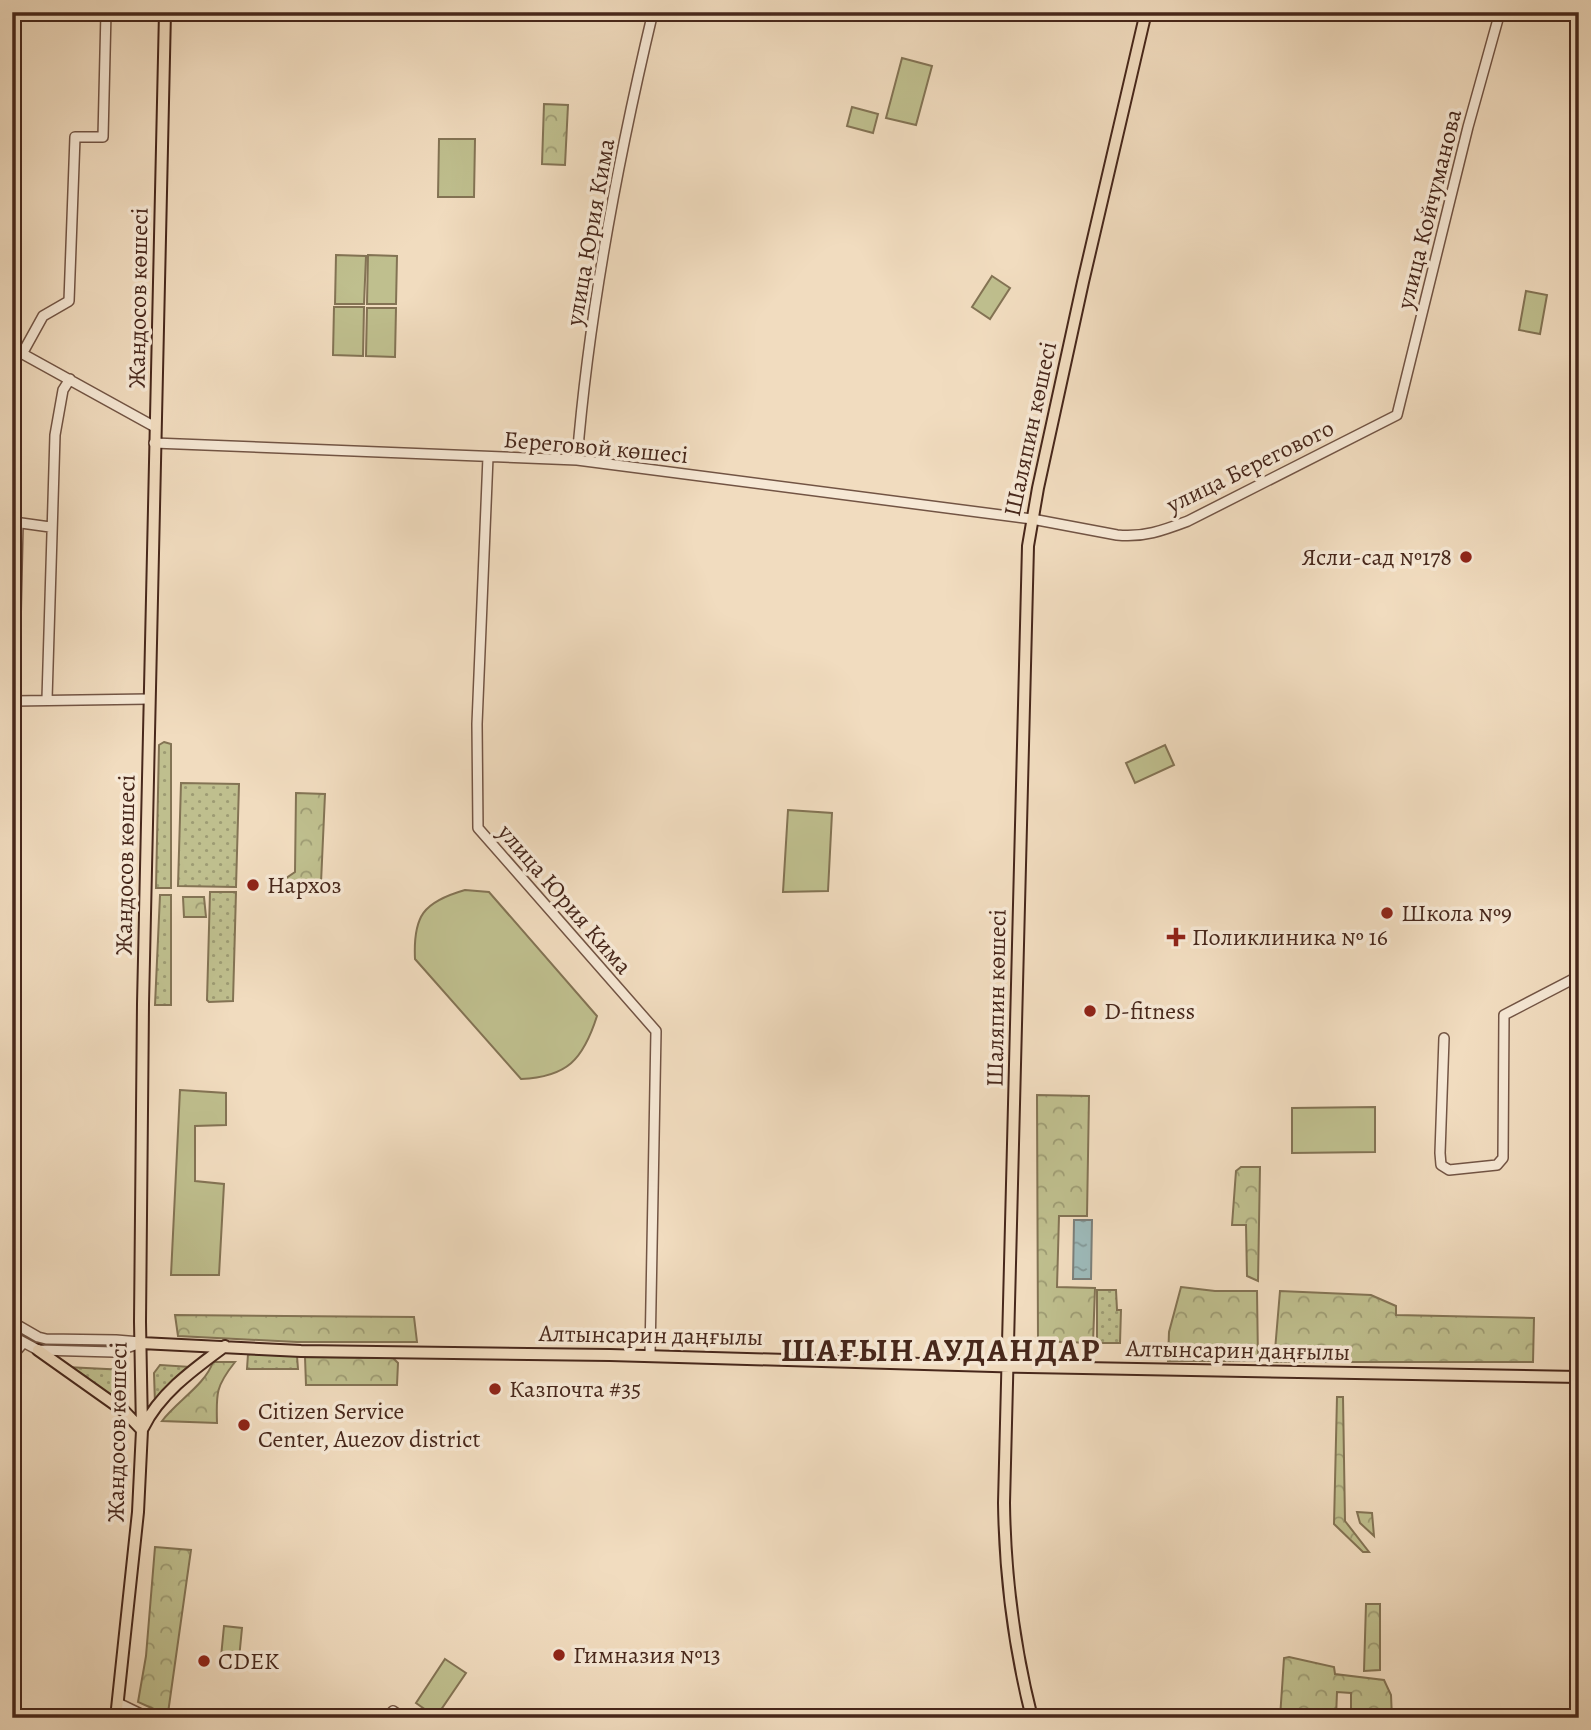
<svg xmlns="http://www.w3.org/2000/svg" width="1591" height="1730" font-family="Alegreya,serif">
  <defs>
    <pattern id="grass-dots" width="8" height="8" patternUnits="userSpaceOnUse" patternTransform="scale(1.75)"><rect width="8" height="8" fill="#bfbf8e"/><path d="M2 2h.1M6 6h.1" fill="none" stroke="#9d9b73" stroke-width="1.8" stroke-linecap="round"/></pattern>
    <pattern id="forest-crowns" width="20" height="18" patternUnits="userSpaceOnUse" patternTransform="scale(1.75)"><rect width="20" height="18" fill="#bfbf8e"/><path d="M2 6a3 3 0 1 1 6 0M12 15a3 3 0 1 1 6 0" fill="none" stroke="#9d9b73"/></pattern>
    <pattern id="water-ripples" width="26" height="14" patternUnits="userSpaceOnUse" patternTransform="scale(1.75)"><rect width="26" height="14" fill="#9dbaba"/><path d="M2 4q2-2 4 0t4 0M15 11q2-2 4 0t4 0" fill="none" stroke="#829796"/></pattern>
  </defs>
  <rect width="100%" height="100%" fill="#f1dcbf"/>
  <filter id="stains"><feTurbulence type="fractalNoise" baseFrequency=".00286" numOctaves="4"/><feColorMatrix values="0 0 0 0 .2 0 0 0 0 .09 0 0 0 0 .02 0 0 0 .5 -.17"/></filter>
  <radialGradient id="worn" r=".72"><stop offset=".6" stop-color="#630" stop-opacity="0"/><stop offset="1" stop-color="#630" stop-opacity=".3"/></radialGradient>
  <!-- grass -->
  <path fill="url(#grass-dots)" stroke="#837354" stroke-width="2" d="M164 742 171 744V888H156L159 745Z
    M181 783 239 784 236 887 178 886Z
    M210 892H236L233 1001 209 1002 207 1000Z
    M160 895H171V1005H155Z
    M1097 1290H1116L1117 1310H1121L1120 1343H1097Z
    M43 1340 112 1342 111 1347 43 1345Z
    M248 1354 297 1356 298 1369H247Z
    M160 1365 192 1367 155 1404 154 1373Z
    M66 1367 126 1370 125 1403 103 1393Z"/>
  <!-- forest -->
  <path fill="url(#forest-crowns)" stroke="#837354" stroke-width="2" d="M544 104 568 105 565 165 542 164Z
    M296 793 325 794 321 883 314 888 288 892 279 883 295 872Z
    M183 897H204L206 917H184Z
    M1037 1095 1089 1096 1087 1216H1059L1057 1287 1095 1288 1093 1343 1038 1341Z
    M1241 1167H1260L1258 1281 1247 1276 1246 1225H1232L1236 1171Z
    M1181 1287 1215 1291H1257L1258 1361H1168L1169 1332Z
    M1280 1291 1371 1295 1396 1306V1315L1534 1318 1533 1362H1274Z
    M175 1315 414 1317 417 1342H297L178 1336Z
    M305 1357 393 1358 398 1363 397 1385H306Z
    M213 1362H235C216 1386 216 1393 217 1423L162 1421C177 1401 205 1385 213 1362Z
    M1337 1397H1343L1345 1521 1369 1552H1363L1334 1524Z
    M1357 1512 1372 1513 1374 1536 1360 1523Z
    M155 1547 191 1550 168 1713 158 1711 138 1702 146 1656Z
    M1366 1604H1380V1670L1364 1671Z
    M1289 1657 1334 1667 1335 1674 1384 1680 1391 1695 1392 1718H1351V1693L1337 1692 1336 1718H1280L1284 1658Z"/>
  <!-- pitch -->
  <path fill="#bfbf8e" stroke="#837354" stroke-width="2" d="M902 58 932 66 916 125 886 118Z
    M852 107 878 114 873 133 847 126Z
    M439 139H475L474 197H438Z
    M336 255 366 256 364 304H335Z
    M368 255 397 256 396 304H367Z
    M992 276 1010 288 990 319 972 307Z
    M1526 291 1547 295 1540 334 1519 330Z
    M334 307H364L363 356 333 355Z
    M367 308H396L395 357 366 356Z
    M1165 745 1174 765 1135 783 1126 763Z
    M788 810 832 813 828 891 783 892Z
    M465 890 489 892 597 1016C583 1060 567 1077 521 1079L415 959C413 916 423 902 465 890Z
    M180 1090 226 1093V1125L195 1126V1181L224 1184 219 1275H171Z
    M1375 1107V1152L1292 1153V1108Z
    M224 1626 242 1628 239 1659 221 1657Z
    M445 1659 466 1673 436 1717 416 1703Z"/>
  <!-- water -->
  <path fill="url(#water-ripples)" stroke="#7b7f7a" stroke-width="2" d="M1074 1220H1092L1091 1279H1073Z"/>
  <g fill="none" stroke-linecap="round" stroke-linejoin="round">
    <defs>
      <path id="minor" d="M13 19V12
        M12 348 155 427
        M22 354 43 316 69 301 75 137H103L106 12
        M154 443 577 460 1032 519 1117 535C1143 538 1164 530 1188 521L1397 415 1468 127 1500 12
        M488 457 477 724 478 828 656 1031 650 1355
        M577 460C589 310 618 159 653 12
        M14 522 50 527
        M47 699 55 435 63 390 70 379
        M14 701 18 522
        M12 712 14 701 149 699
        M1444 1038 1440 1153 1441 1165 1449 1170 1497 1165 1503 1158 1504 1015 1579 976
        M12 1322 38 1337 46 1339 116 1340 140 1342
        M12 1336 38 1350 114 1352 141 1343
        M12 1356 23 1343
        M118 1703 149 1718
        M387 1718 393 1711 403 1718"/>
      <path id="major" d="M141 1343 301 1351 610 1355 1029 1367 1579 1377
        M38 1350 124 1411 142 1430
        M143 1428C160 1393 194 1369 225 1346
        M116 1718 138 1512 142 1430 140 1322 143 1004 165 12
        M1032 1718C1014 1647 1005 1575 1004 1503L1028 546 1038 488 1083 282 1146 12"/>
    </defs>
    <!-- minor casing -->
    <use href="#minor" stroke="#725444" stroke-width="12"/>
    <!-- major casing -->
    <use href="#major" stroke="#47271b" stroke-width="14"/>
    <!-- minor -->
    <use href="#minor" stroke="#f6e8d5" stroke-width="9"/>
    <!-- major -->
    <use href="#major" stroke="#f1dcbf" stroke-width="10"/>
  </g>
  <!-- markers -->
  <g fill="#8f2418" stroke="#f6e8d5" stroke-width="2.5">
    <circle cx="1466" cy="557" r="7"/>
    <circle cx="253" cy="885" r="7"/>
    <circle cx="1387" cy="913" r="7"/>
    <path d="M1172.5 926.5h7v7h7v7h-7v7h-7v-7h-7v-7h7z"/>
    <circle cx="1090" cy="1011" r="7"/>
    <circle cx="495" cy="1389" r="7"/>
    <circle cx="244" cy="1425" r="7"/>
    <circle cx="559" cy="1655" r="7"/>
    <circle cx="204" cy="1661" r="7"/>
  </g>
  <g text-anchor="middle" stroke-width="7" stroke-linejoin="round" paint-order="stroke">
    <!-- street labels -->
    <g font-size="24" fill="#47271b" stroke="#f6e8d5">
      <text transform="translate(1429 209) rotate(-76)" y="8">улица Койчуманова</text>
      <text transform="translate(590 232) rotate(-80)" y="8">улица Юрия Кима</text>
      <text transform="translate(138 298) rotate(-89)" y="8">Жандосов көшесі</text>
      <text transform="translate(1030 429) rotate(-78)" y="8">Шаляпин көшесі</text>
      <text transform="translate(596 447) rotate(5)" y="8">Береговой көшесі</text>
      <text transform="translate(1250 466) rotate(-26)" y="8">улица Берегового</text>
      <text transform="translate(125 865) rotate(-89)" y="8">Жандосов көшесі</text>
      <text transform="translate(565 899) rotate(49)" y="8">улица Юрия Кима</text>
      <text transform="translate(996 998) rotate(-89)" y="8">Шаляпин көшесі</text>
      <text transform="translate(651 1335) rotate(1)" y="8">Алтынсарин даңғылы</text>
      <text transform="translate(1238 1350) rotate(1)" y="8">Алтынсарин даңғылы</text>
      <text transform="translate(117 1432) rotate(-89)" y="8">Жандосов көшесі</text>
    </g>
    <!-- poi labels -->
    <g font-size="24" fill="#47271b" stroke="#f6e8d5" text-anchor="start">
      <text x="1452" y="565" text-anchor="end">Ясли-сад №178</text>
      <text x="267" y="893">Нархоз</text>
      <text x="1401" y="921">Школа №9</text>
      <text x="1192" y="945">Поликлиника № 16</text>
      <text x="1104" y="1019">D-fitness</text>
      <text x="509" y="1397">Казпочта #35</text>
      <text x="258" y="1419">Citizen Service<tspan x="258" dy="28">Center, Auezov district</tspan></text>
      <text x="573" y="1663">Гимназия №13</text>
      <text x="218" y="1669">CDEK</text>
    </g>
    <!-- district labels -->
    <g font-size="32" font-weight="bold" letter-spacing="2" fill="#47271b" stroke="#f6e8d5">
      <text x="941" y="1361">ШАҒЫН АУДАНДАР</text>
    </g>
  </g>
  <!-- margin -->
  <rect width="1591" height="1730" fill="none" stroke="#f1dcbf" stroke-width="42"/>
  <rect x="14" y="14" width="1563" height="1702" fill="none" stroke="#47271b" stroke-width="3.5"/>
  <rect x="21" y="21" width="1549" height="1688" fill="none" stroke="#47271b" stroke-width="2"/>
  <rect width="100%" height="100%" filter="url(#stains)"/>
  <rect width="100%" height="100%" fill="url(#worn)"/>
</svg>
